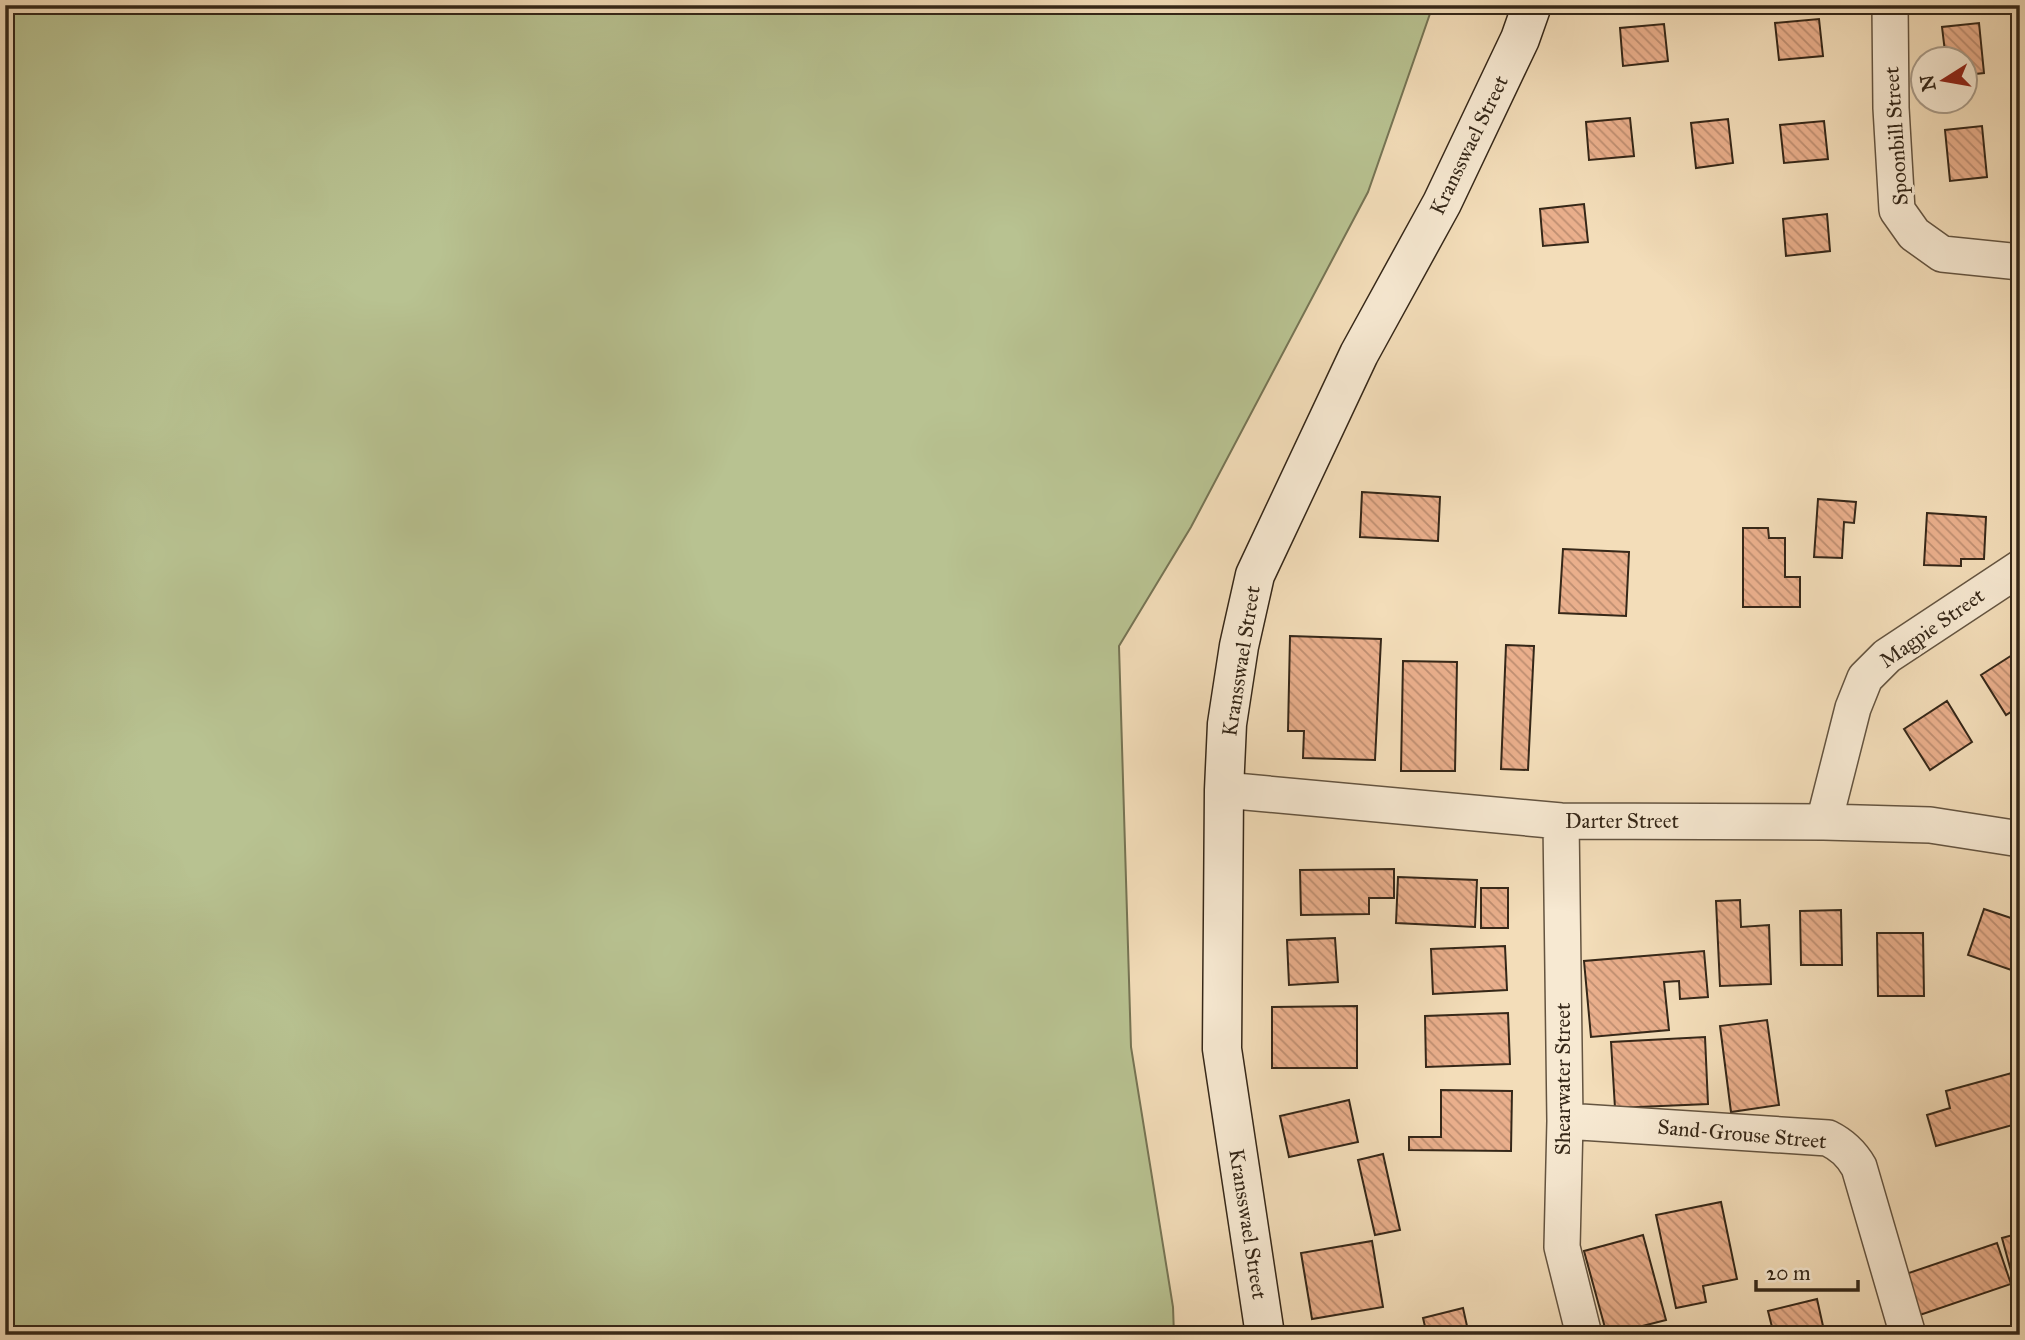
<svg xmlns="http://www.w3.org/2000/svg" width="2025" height="1340" font-family="'IM FELL Great Primer',serif">
  <defs>
    <pattern id="building-back-hatch" width="6" height="6" patternUnits="userSpaceOnUse" patternTransform="scale(1.75)"><rect width="6" height="6" fill="#eaaf8c"/><path d="M-1 5l2 2M0 0l6 6M5-1l2 2" fill="none" stroke="#be8e71"/></pattern>
  </defs>
  <rect width="100%" height="100%" fill="#f3ddb9"/>
  <filter id="stains"><feTurbulence type="fractalNoise" baseFrequency=".00286" numOctaves="4"/><feColorMatrix values="0 0 0 0 .2 0 0 0 0 .09 0 0 0 0 .02 0 0 0 .5 -.17"/></filter>
  <radialGradient id="worn" r=".72"><stop offset=".6" stop-color="#630" stop-opacity="0"/><stop offset="1" stop-color="#630" stop-opacity=".3"/></radialGradient>
  <!-- green -->
  <path fill="#b8c291" stroke="#767454" stroke-width="2" d="M5 5H1433L1368 192 1191 527 1119 646 1131 1047 1173 1307 1174 1335H5Z"/>
  <!-- building -->
  <path fill="url(#building-back-hatch)" stroke="#352718" stroke-width="2" d="M2013 5H2020V54H2018Z
    M1819 19 1823 56 1779 60 1775 23Z
    M1979 23 1984 73 1966 75V60H1946L1942 27Z
    M1664 24 1668 61 1623 66 1620 28Z
    M1630 118 1634 156 1589 160 1586 122Z
    M1728 119 1733 163 1696 168 1691 123Z
    M1824 121 1828 159 1784 163 1780 125Z
    M1982 126 1987 177 1950 181 1945 130Z
    M1584 204 1588 242 1543 246 1540 209Z
    M1827 214 1830 251 1786 256 1783 219Z
    M1362 492 1440 497 1438 541 1360 537Z
    M1818 499 1856 502 1854 523 1844 522 1842 558 1814 557Z
    M1927 513 1986 517 1984 559H1961V566L1924 565Z
    M1743 528H1768L1769 538H1785V577H1800V607H1743Z
    M1563 549 1629 552 1626 616 1559 613Z
    M1290 636 1381 639 1375 760 1303 758 1304 731H1288Z
    M1506 645 1534 646 1528 770 1501 769Z
    M2020 650V706L2006 715 1981 675Z
    M1403 661 1457 662 1455 771H1401Z
    M1947 701 1972 742 1930 770 1904 729Z
    M1394 869V898H1369V914L1301 915 1300 870Z
    M1398 877 1477 880 1475 927 1396 923Z
    M1481 888H1508V928H1481Z
    M1740 900 1741 927 1769 925 1771 984 1720 986 1716 901Z
    M1984 909 2020 921V964L2017 972 1968 955Z
    M1841 910 1842 965H1801L1800 911Z
    M1877 933H1923L1924 996H1878Z
    M1335 938 1338 982 1289 985 1287 940Z
    M1505 946 1507 990 1433 994 1431 949Z
    M1704 951 1708 997 1680 999 1679 981 1664 982 1669 1030 1591 1037 1584 961Z
    M1357 1006V1068H1272V1007Z
    M1508 1013 1510 1064 1426 1067 1425 1016Z
    M1767 1020 1779 1105 1731 1112 1720 1026Z
    M1705 1037 1708 1104 1615 1108 1611 1042Z
    M2019 1071 2020 1123 1936 1146 1927 1115 1950 1108 1946 1091Z
    M1441 1090 1512 1091 1511 1151 1409 1150V1137H1441Z
    M1349 1100 1358 1142 1289 1157 1280 1116Z
    M1383 1154 1400 1230 1375 1235 1358 1160Z
    M1721 1202 1737 1279 1703 1286 1706 1302 1676 1308 1656 1215Z
    M2020 1233V1292L2017 1293 2002 1238Z
    M1643 1235 1666 1320 1607 1335 1584 1251Z
    M1372 1241 1383 1307 1312 1319 1301 1253Z
    M1997 1243 2011 1284 1914 1317 1900 1276Z
    M1817 1299 1825 1335H1774L1768 1311Z
    M1463 1308 1469 1335H1427L1423 1318Z"/>
  <g fill="none" stroke-linecap="round" stroke-linejoin="round">
    <defs>
      <path id="street" d="M1890 5 1891 108 1897 210 1914 234 1942 254 2020 262
        M1224 790 1561 821 1824 822 1930 825 2020 839
        M1561 821 1565 1121 1562 1247 1584 1335
        M1824 822 1853 708 1865 678 1887 656 2020 568
        M1565 1121 1828 1138C1842 1145 1851 1153 1859 1167L1908 1335"/>
      <path id="secondary" d="M1265 1335 1222 1049 1224 790 1227 724 1239 646 1255 575 1359 354 1442 203 1520 39 1532 5"/>
    </defs>
    <!-- street casing -->
    <use href="#street" stroke="#645440" stroke-width="38"/>
    <!-- secondary casing -->
    <use href="#secondary" stroke="#352718" stroke-width="41"/>
    <!-- street -->
    <use href="#street" stroke="#f7e9d2" stroke-width="35"/>
    <!-- secondary -->
    <use href="#secondary" stroke="#f7e9d2" stroke-width="38"/>
  </g>
  <g text-anchor="middle" stroke-width="6" stroke-linejoin="round" paint-order="stroke">
    <!-- street labels -->
    <g font-size="21" fill="#352718" stroke="#f7e9d2">
      <text transform="translate(1896 136) rotate(-94)" y="7">Spoonbill Street</text>
      <text transform="translate(1469 145) rotate(-64)" y="7">Kransswael Street</text>
      <text transform="translate(1932 628) rotate(-35)" y="7">Magpie Street</text>
      <text transform="translate(1241 661) rotate(-81)" y="7">Kransswael Street</text>
      <text x="1622" y="828">Darter Street</text>
      <text transform="translate(1563 1079) rotate(-90)" y="7">Shearwater Street</text>
      <text transform="translate(1742 1134) rotate(5)" y="7">Sand-Grouse Street</text>
      <text transform="translate(1248 1224) rotate(81)" y="7">Kransswael Street</text>
    </g>
  </g>
  <!-- margin -->
  <rect width="2025" height="1340" fill="none" stroke="#f3ddb9" stroke-width="28"/>
  <rect x="7" y="7" width="2011" height="1326" fill="none" stroke="#352718" stroke-width="3.5"/>
  <rect x="14" y="14" width="1997" height="1312" fill="none" stroke="#352718" stroke-width="2"/>
  <!-- north arrow -->
  <g transform="translate(1944 80) rotate(259)"><circle r="33" fill="#f7e9d2" stroke="#a99b88" stroke-width="2"/>
  <path d="M0-5L12 26L0 18L-12 26Z" fill="#8f2418"/>
  <text y="-10" font-size="19" font-weight="bold" text-anchor="middle" fill="#352718">N</text>
  </g>
  <!-- scale -->
  <path d="M1756 1280v10h102v-10" fill="none" stroke="#352718" stroke-width="3.5"/>
  <text x="1766" y="1280" font-size="21" fill="#352718" stroke="#f7e9d2" stroke-width="5" paint-order="stroke">20 m</text>
  <rect width="100%" height="100%" filter="url(#stains)"/>
  <rect width="100%" height="100%" fill="url(#worn)"/>
</svg>
